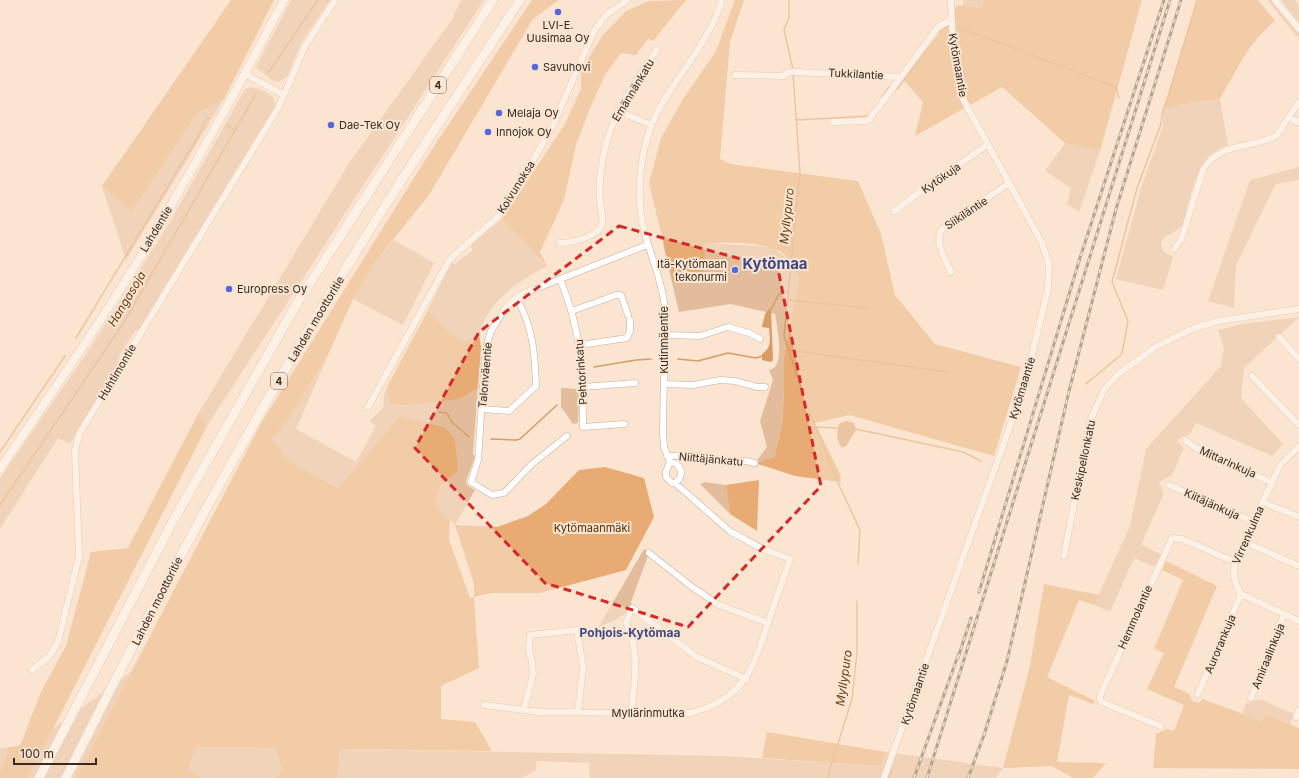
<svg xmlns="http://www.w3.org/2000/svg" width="1299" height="778" font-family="Inter,sans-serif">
  <rect width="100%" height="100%" fill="#fbe5d1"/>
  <!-- green -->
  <path fill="#e3bd9b" d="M291 0H330L301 43 287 77 280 81H273L256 67Z
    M461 0H484L207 426 198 414 349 163 451 21Z
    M963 0H984L983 8 963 6Z
    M1267 0H1271L1274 3 1299 33V39Z
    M1281 0H1295L1299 6V23Z
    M253 87 266 92 274 98 275 106 139 329 135 331 119 356V362L70 444 58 438 0 529V478L87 353 170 222 245 89Z
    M224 99 126 260 102 186 131 212 197 113Z
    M1220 99 1228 145C1221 148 1212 152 1207 158 1194 176 1189 202 1183 223L1180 228 1163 238 1161 243 1163 251 1173 257 1163 290 1116 279 1141 188 1163 126V109L1195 102Z
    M1065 143 1100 151 1079 212 1067 204 1071 188 1045 171Z
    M1299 167V180L1276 184 1236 265 1234 308 1208 301 1250 180Z
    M502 219 547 266C516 283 490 299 479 334L464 341 449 333 428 310 451 262 455 264 472 251 471 245Z
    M394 240 434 263 403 325 353 299 376 261Z
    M712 243 772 247 787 258 799 277 784 357V391L782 426 774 457 755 463 767 447 760 421 773 380 769 370 774 368C784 358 777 328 775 314L731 304 679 312 663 244Z
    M1299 317 1244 368 1241 398 1283 444 1272 456 1196 423 1190 434 1182 437 1177 441 1184 448 1172 475 1159 482 1164 493 1141 545 1161 554 1155 567 1134 558 1110 612 1094 605 1130 526 1146 449 1221 366 1224 348 1218 330 1242 324Z
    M328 355 296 429 356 462 376 426 370 422C373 415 381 412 383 407 385 398 382 397 387 387L390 404 460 399 478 388 473 454 475 457 466 481 467 485 475 490 455 525 438 508 436 494 442 485 458 471 421 422 400 416 338 488 289 461 270 438 285 425Z
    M561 388 579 389 578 423 573 424 561 407Z
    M705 482 726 485 730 514 700 484Z
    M644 549 649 553 631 602 632 608 617 619 598 628Z
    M161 650 86 778H28L53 729Z
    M1260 699 1294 714 1290 724 1267 715 1261 721 1242 714 1246 703Z
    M9 747 0 772V748Z
    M196 747 275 748 282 769 277 778H202L188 769Z
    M340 749 724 756 881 766 886 752 1003 768 996 778H590L589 763 537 761 535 771 521 778H337Z"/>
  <!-- forest -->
  <path fill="#e7ab73" d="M231 0H274L224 99 197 113 131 212 102 186Z
    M532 0H559L533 19 429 195 376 261 353 299 328 355 285 425 271 438 289 461 338 488 400 416 446 428 455 440 458 471 442 485 436 494 438 508 450 520 449 540 470 598 474 597V584L455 525 497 527 528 516 546 504 579 470 605 467 644 478 654 517 626 570 540 593H491L474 597 479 668 441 686V719L475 722 492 751 340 749 337 778H277L282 769 275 748 196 747 188 769 202 778H76L260 425 432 149Z
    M686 0 653 41 648 39 636 55 621 53 605 75 590 108 576 145 564 200 540 252 547 266 502 219 565 124 581 89V71L602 36 626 11 649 1Z
    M735 0H744L730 42 720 159 730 164 858 181 881 234 895 295 935 344 1021 367 994 456 849 415 815 423 841 476 840 482 795 476 755 463 774 457 782 426 784 391V357L799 277C795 271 792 264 788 258 772 240 728 243 705 243L703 279 673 282 649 183 661 138 683 99 716 51Z
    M984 0H1142L1100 151 1065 143 1002 87 915 136 923 102 902 78 946 25 957 5 982 8Z
    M1198 0H1258L1275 21C1250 40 1235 73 1220 99L1195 102 1163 109Z
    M428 310 449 333 464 341 479 334 481 347 478 388 460 399 408 405 390 404 387 387Z
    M198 414 207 426 28 778H0V772L9 747 20 746 41 692 66 646 91 552 128 548Z
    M759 480 757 531 730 514 726 485Z
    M1166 561 1217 586 1174 687 1188 693 1193 701 1198 703 1203 699 1261 721 1267 715 1299 728V769L1153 768 1156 734 1167 729 1174 731 1184 705 1147 689 1164 653 1154 649 1183 580 1162 570Z
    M1044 584 1099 595 1094 605 1079 600 1047 677 1095 701 1093 704 1069 695 1057 762 1106 763 1093 778H1073L1052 766 1003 768 1030 666Z
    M767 732 886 752 881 766 762 758Z"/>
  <!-- water -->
  <path fill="#d89d66" d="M769 309 771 310 773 360 771 362 762 360V354C772 348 770 339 769 328L762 327V326L765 314Z
    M847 421 854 423 856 430 847 445 842 448C837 441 835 430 840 423Z"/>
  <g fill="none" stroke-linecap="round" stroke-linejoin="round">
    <!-- stream -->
    <path stroke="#d89d66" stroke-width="1.5" d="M789 0V18L784 29 793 70
      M958 27 1116 87 1119 98
      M936 34 946 27
      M268 73 318 0
      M793 74 800 172 784 336 806 403 840 487 860 530 858 564
      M897 89 918 60
      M882 97 889 87
      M797 120 869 116
      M227 126 236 130
      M788 300 867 308
      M770 311 779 294 789 291
      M76 338 198 137 207 118H210
      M789 350 947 372
      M678 359 698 361 728 353 756 358 762 356
      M594 367 636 360 651 359
      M1086 384 1122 354 1128 321 1112 282 1137 188 1161 124 1162 114 1167 100 1197 0
      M439 412 447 413 452 422 469 437
      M817 427 837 428
      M856 429 963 452 981 461
      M491 439 516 440 520 439 557 405
      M0 452 65 356
      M0 505 124 322 256 94
      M827 778 852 699 857 652V601
      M889 778 892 770"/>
    <defs>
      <path id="minor" d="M1275 0 1299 29
        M245 74 284 95 305 46 335 0
        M735 75 783 76 789 72H796L901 77 938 27 951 20
        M620 112 652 125
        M1289 117 1299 123
        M833 122 868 121 901 77
        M894 211 932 183 987 145
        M560 243C570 243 596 237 601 227 604 222 602 215 601 209 598 193 600 174 603 157 610 117 634 83 657 50
        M1174 249 1181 240 1203 170C1219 142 1250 149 1276 136L1299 102
        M951 272C945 258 935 245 941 230L1009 183
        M560 279C582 332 583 371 583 427L624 424
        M572 311 616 295H621L628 315
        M665 335 700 336 728 327 749 333 760 339
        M1279 337 1299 359
        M580 345 627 338 630 331V320
        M1252 376 1299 425
        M664 384 693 385 720 380 735 381 757 387H765
        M583 387 635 383
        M368 407 450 259 495 219 510 201 553 125 594 31 606 15 627 0
        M482 409 509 411 536 386C535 355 533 325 516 298
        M567 436 532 464 504 493 492 495 471 482 478 460 485 358 487 344 491 331 506 307 516 298 527 292 647 245
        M1186 441 1195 447 1272 483
        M1299 446 1280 465 1235 562C1233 574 1234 583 1241 594L1299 621
        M667 456H700L727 462 745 461 755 463
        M670 462 664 447 663 433 665 309C662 273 642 241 640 204 638 165 646 126 668 94 688 63 711 36 722 0
        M670 462 675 463C683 469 683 477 675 483H672L666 477V471Z
        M1169 485 1254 522
        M1263 502 1299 517
        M1245 542 1299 566
        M649 553 692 587 719 605 768 623
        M1064 556 1090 421 1104 390 1117 375 1157 346 1194 328 1219 321 1299 309
        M32 670 49 657 58 642 79 556 75 451 79 434 277 110 284 95
        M1198 694 1241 594
        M1251 698 1284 614
        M484 705 540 712 690 713C744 699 752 671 768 623 775 601 783 580 790 559L763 549 731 532 675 483
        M524 709 533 674 532 662 529 650 530 635 577 630 583 667 578 712
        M631 714C634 683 641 651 626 623L632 608 697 657 746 679
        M1296 717 1299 710
        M1160 726 1104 703 1100 700V696L1172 538 1182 539 1235 562
        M884 778 1025 384 1048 289 1049 264 1042 243 963 99 953 48 951 0"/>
      <path id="major" d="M0 469C40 410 80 352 118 293 178 198 232 99 284 0"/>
      <path id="highway" d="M39 778 173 521 299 300 493 0
        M66 778C144 620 228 464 319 312 383 206 452 103 520 0"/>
    </defs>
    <!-- minor casing -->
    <use href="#minor" stroke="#c4ae9c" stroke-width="7"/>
    <!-- major casing -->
    <use href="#major" stroke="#c4ae9c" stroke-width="9"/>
    <!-- highway casing -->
    <use href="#highway" stroke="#c4ae9c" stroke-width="10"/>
    <!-- minor -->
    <use href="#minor" stroke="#fff" stroke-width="6"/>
    <!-- major -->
    <use href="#major" stroke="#fff" stroke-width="8"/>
    <!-- highway -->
    <use href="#highway" stroke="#fff" stroke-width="9"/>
    <defs>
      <path id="rail" d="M979 592 1080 258 1164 0
        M958 658 971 618
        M914 778 959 653
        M927 778 1170 0
        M968 778 984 735 1007 661 1069 391 1116 209 1181 0"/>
    </defs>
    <!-- rail casing -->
    <use href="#rail" stroke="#5d5248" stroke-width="3"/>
    <!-- rail -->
    <use href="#rail" stroke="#fbe5d1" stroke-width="1.5" stroke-dasharray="4.5" stroke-linecap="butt"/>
  </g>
  <!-- marked area -->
  <path d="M0 0H1299V778H0ZM619 226 778 269 821 486 688 627 545 583 415 448 479 332Z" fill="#fbe5d1" fill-opacity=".55" fill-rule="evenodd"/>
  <path fill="none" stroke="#d62828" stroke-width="3" stroke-dasharray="8 5" stroke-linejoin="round" d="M619 226 778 269 821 486 688 627 545 583 415 448 479 332Z"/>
  <!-- markers -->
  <g fill="#5768df" stroke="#fbe5d1" stroke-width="1.5">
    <circle cx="558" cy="12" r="4"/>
    <circle cx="535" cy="67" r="4"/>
    <circle cx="499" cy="113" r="4"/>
    <circle cx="331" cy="125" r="4"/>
    <circle cx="488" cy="132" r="4"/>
    <circle cx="735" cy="270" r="4"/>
    <circle cx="229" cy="289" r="4"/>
  </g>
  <g text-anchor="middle" stroke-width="4" stroke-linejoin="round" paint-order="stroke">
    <!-- shield labels -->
    <g fill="#fbe5d1" stroke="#6f6357" stroke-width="1">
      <rect x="430" y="77" width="16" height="16" rx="3"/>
      <rect x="271" y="373" width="16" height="16" rx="3"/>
    </g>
    <g font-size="10" font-weight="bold" fill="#332b23">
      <text x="438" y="89">4</text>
      <text x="279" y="385">4</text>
    </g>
    <!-- poi labels -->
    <g font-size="11" fill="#332b23" stroke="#fbe5d1" text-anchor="start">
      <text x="558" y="29" text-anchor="middle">LVI-E.<tspan x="558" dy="13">Uusimaa Oy</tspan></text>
      <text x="543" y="71">Savuhovi</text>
      <text x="507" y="117">Melaja Oy</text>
      <text x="339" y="129">Dae-Tek Oy</text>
      <text x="496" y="136">Innojok Oy</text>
      <text x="727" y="268" text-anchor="end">Itä-Kytömaan<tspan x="727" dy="13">tekonurmi</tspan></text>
      <text x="237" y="293">Europress Oy</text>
    </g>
    <!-- street labels -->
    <g font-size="11" fill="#332b23" stroke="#fbe5d1">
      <text transform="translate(958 65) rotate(80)" y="4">Kytömaantie</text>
      <text transform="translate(856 74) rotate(3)" y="4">Tukkilantie</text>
      <text transform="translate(633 90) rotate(-59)" y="4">Emännänkatu</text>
      <text transform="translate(941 178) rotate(-35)" y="4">Kytökuja</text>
      <text transform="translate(516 187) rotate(-58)" y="4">Koivunoksa</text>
      <text transform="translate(966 213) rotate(-34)" y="4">Siikiläntie</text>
      <text transform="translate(156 229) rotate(-59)" y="4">Lahdentie</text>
      <text transform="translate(316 319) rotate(-59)" y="4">Lahden moottoritie</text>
      <text transform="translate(664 340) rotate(-90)" y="4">Kutinmäentie</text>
      <text transform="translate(117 372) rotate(-59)" y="4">Huhtimontie</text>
      <text transform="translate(581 372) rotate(-94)" y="4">Pehtorinkatu</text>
      <text transform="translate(485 375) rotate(-85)" y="4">Talonväentie</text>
      <text transform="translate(1022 388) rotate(-73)" y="4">Kytömaantie</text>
      <text transform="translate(711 459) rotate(5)" y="4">Niittäjänkatu</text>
      <text transform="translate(1083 460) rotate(-78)" y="4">Keskipellonkatu</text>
      <text transform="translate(1228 462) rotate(24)" y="4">Mittarinkuja</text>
      <text transform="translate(1212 504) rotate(24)" y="4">Kiitäjänkuja</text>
      <text transform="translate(1248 535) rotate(-66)" y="4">Virrenkulma</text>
      <text transform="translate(157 601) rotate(-63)" y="4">Lahden moottoritie</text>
      <text transform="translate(1135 617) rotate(-66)" y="4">Hemmolantie</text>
      <text transform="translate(1220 644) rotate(-67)" y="4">Aurorankuja</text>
      <text transform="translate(1268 656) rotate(-68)" y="4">Amiraalinkuja</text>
      <text transform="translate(915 694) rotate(-71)" y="4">Kytömaantie</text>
      <text x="648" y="717">Myllärinmutka</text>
    </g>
    <!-- park labels -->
    <g font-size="11" fill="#552e00" stroke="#fbe5d1">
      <text x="592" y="532">Kytömaanmäki</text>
    </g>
    <!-- water labels -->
    <g font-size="12" font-style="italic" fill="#663e15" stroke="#fbe5d1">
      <text transform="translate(787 216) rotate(-84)" y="4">Myllypuro</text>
      <text transform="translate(127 299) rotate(-59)" y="4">Hangasoja</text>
      <text transform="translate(844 678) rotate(-82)" y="4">Myllypuro</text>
    </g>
    <!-- neighbourhood labels -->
    <g font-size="12" font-weight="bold" fill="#3e4a86" stroke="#fbe5d1">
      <text x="630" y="637">Pohjois-Kytömaa</text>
    </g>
    <!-- district labels -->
    <g font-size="15" font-weight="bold" fill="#3e4a86" stroke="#fbe5d1">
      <text x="775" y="269">Kytömaa</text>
    </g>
  </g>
  <!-- scale -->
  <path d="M14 758v6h82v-6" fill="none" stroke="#332b23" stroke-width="2"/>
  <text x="20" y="758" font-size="12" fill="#332b23" stroke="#fbe5d1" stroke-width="3" paint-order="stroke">100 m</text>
</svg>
